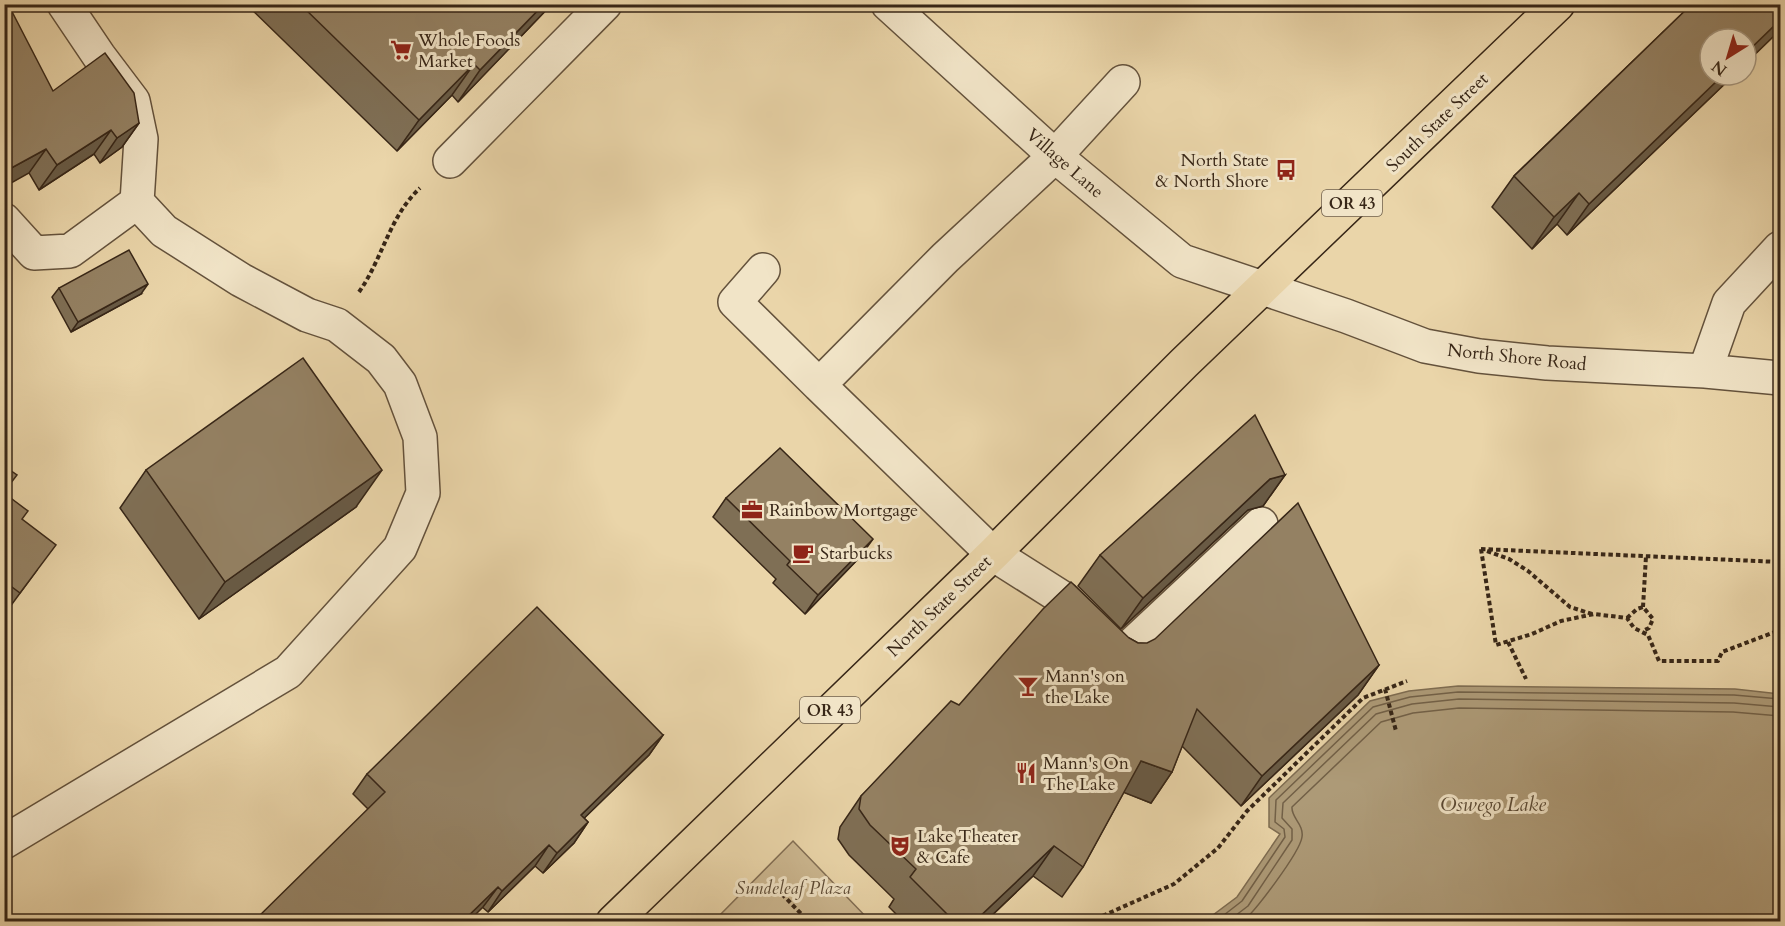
<svg xmlns="http://www.w3.org/2000/svg" width="1785" height="926" font-family="Cardo,serif">
  <rect width="100%" height="100%" fill="#ead5a9"/>
  <filter id="stains"><feTurbulence type="fractalNoise" baseFrequency=".00333" numOctaves="4"/><feColorMatrix values="0 0 0 0 .2 0 0 0 0 .09 0 0 0 0 .02 0 0 0 .5 -.17"/></filter>
  <radialGradient id="worn" r=".72"><stop offset=".6" stop-color="#630" stop-opacity="0"/><stop offset="1" stop-color="#630" stop-opacity=".3"/></radialGradient>
  <!-- green -->
  <path fill="#ccb790" stroke="#826e54" stroke-width="1.5" d="M793 841 870 921H714Z"/>
  <!-- water -->
  <path fill="#ad9a77" stroke="#7e6c51" stroke-width="1.5" d="M1458 686 1735 689 1780 694V921H1205L1237 897 1280 834 1269 827V798L1370 701 1409 691Z"/>
  <g fill="none" stroke-linecap="round" stroke-linejoin="round">
    <!-- shore -->
    <path stroke="#726047" stroke-width="1.5" d="M1215 922 1242 901 1285 837 1284 829 1275 822 1276 800 1373 707 1410 697 1458 692 1734 695 1780 699
      M1227 922 1248 906 1292 840V829L1282 818 1283 803 1376 714 1412 704 1459 699 1734 703 1780 707
      M1242 922C1255 912 1300 852 1302 837 1304 824 1291 818 1292 807L1381 722 1413 713 1459 708 1733 712 1780 716"/>
    <defs>
      <path id="minor" d="M64 4 99 56 133 101 141 139 137 202
        M888 4 1055 156 1182 261 1346 316 1425 346 1479 356 1547 363 1705 371 1780 378
        M1123 82 1055 156 945 258 819 385 993 554 1064 599 1121 655 1261 524
        M450 161 605 4
        M4 220 34 253 70 251 137 202 164 231 241 280 307 315 337 325 381 359 400 384 420 437 423 493 400 548 288 672 4 842
        M763 270 735 302 819 385
        M1705 371 1729 303 1780 248"/>
      <path id="major" d="M613 922 993 554 1184 363 1558 4"/>
    </defs>
    <!-- minor casing -->
    <use href="#minor" stroke="#64523c" stroke-width="36"/>
    <!-- major casing -->
    <use href="#major" stroke="#372617" stroke-width="36"/>
    <!-- path -->
    <path stroke="#372617" stroke-width="4" stroke-dasharray="4.5 3" stroke-linecap="butt" d="M359 292C383 258 389 217 420 188
      M1481 549 1496 645 1532 634 1561 621 1594 614 1627 618 1634 628 1648 635 1659 661H1718L1722 652 1780 630
      M1481 549 1780 562
      M1487 551 1509 559 1528 571 1570 607 1592 614
      M1643 607 1646 556
      M1627 618 1637 609 1643 607 1653 619 1649 628 1643 631
      M1508 642 1526 679
      M1385 689 1396 731
      M782 894 809 922
      M1063 922 1071 917 1081 922
      M1089 922 1174 884 1218 848 1247 811 1363 698 1407 681"/>
    <!-- minor -->
    <use href="#minor" stroke="#f1e4c7" stroke-width="33"/>
    <!-- major -->
    <use href="#major" stroke="#ead5a9" stroke-width="33"/>
  </g>
  <!-- wall -->
  <path fill="#7f6f55" stroke="#372617" stroke-width="1.5" d="M246 4H552L458 102 452 95 397 151Z
    M1692 4H1780V30L1746 63V39H1710V75H1734L1567 235 1557 224 1532 249 1492 207 1514 176Z
    M53 91 139 123 122 147 100 163 94 154 39 190 29 173Z
    M59 288 141 294 71 332 52 297Z
    M4 466 5 493 22 519 37 570 4 615Z
    M146 470 356 507 199 619 120 508Z
    M1285 475 1263 506 1248 510 1121 629 1078 586 1100 555Z
    M726 498 860 557 805 614 773 583 776 579 713 517Z
    M1129 638 1138 643 1379 665 1358 695 1241 806 1182 746 1172 772 1151 803 1124 792 1083 867 1062 897 1033 876 986 921H903L889 907 894 899 849 855 838 839 840 827 861 796 959 705Z
    M663 735 649 755 584 818 588 822 574 843 543 873 535 866 488 912 368 809 353 794 367 774Z"/>
  <!-- shaded-wall -->
  <path fill="#685a45" stroke="#372617" stroke-width="1.5" d="M544 4H552L458 102 480 70Z
    M1780 20V30L1746 63V53Z
    M474 64 452 95 397 151 419 120Z
    M1723 75H1734L1567 235 1589 204Z
    M139 123 122 147 100 163 117 138Z
    M111 130 94 154 39 190 57 165Z
    M46 149 29 173 4 187V172Z
    M1579 193 1557 224 1532 249 1554 217Z
    M148 284 141 294 71 332 78 322Z
    M382 470 356 507 199 619 225 582Z
    M1285 475 1263 506 1248 510 1121 629 1143 598 1270 479Z
    M873 539 860 557 805 614 818 595Z
    M1379 665 1358 695 1241 806 1262 776Z
    M663 735 649 755 567 835 581 815Z
    M1141 761 1172 772 1151 803 1120 791Z
    M588 822 574 843 543 873 557 853Z
    M549 845 535 866 488 912 502 891Z
    M1054 846 1033 876 986 921H975Z
    M498 887 483 907 469 921H463Z"/>
  <!-- building -->
  <path fill="#948163" stroke="#372617" stroke-width="1.5" d="M4 4H8L53 91 105 53 134 93 139 123 117 138 111 130 57 165 46 149 4 172Z
    M300 4H544L480 70 474 64 419 120Z
    M1692 4H1780V20L1746 53V39H1710V75H1723L1589 204 1579 193 1554 217 1514 176Z
    M129 250 148 284 78 322 59 288Z
    M303 358 382 470 225 582 146 470Z
    M1255 415 1285 475 1270 479 1143 598 1100 555Z
    M780 448 873 539 818 595 787 565 790 561 726 498Z
    M4 466 17 475 4 492Z
    M4 493 28 511 22 519 56 545 20 593 4 581Z
    M1298 503 1379 665 1262 776 1197 709 1172 772 1141 761 1083 867 1054 846 975 921H954L910 877 916 869 870 825 859 809 861 796 951 701 959 705 1043 609 1071 582 1129 638 1138 643H1147L1155 639Z
    M537 607 663 735 581 815 588 822 557 853 549 845 502 891 498 887 463 921H254L385 792 367 774Z"/>
  <!-- icons -->
  <defs>
    <symbol id="supermarket-bare" viewBox="-9 -9 18 18"><path d="M-6-5.5h2.5l.6 2H6L4.5 2H-2.5L-4.4-4H-6ZM-1.5 3.2a1.3 1.3 0 1 0 .1 0ZM3 3.2a1.3 1.3 0 1 0 .1 0Z" fill="#8f2418" stroke="#f1e4c7" stroke-width="2.5" paint-order="stroke"/></symbol>
    <symbol id="bus-bare" viewBox="-9 -9 18 18"><path d="M-5-6H5V4H4V6H2V4H-2V6H-4V4H-5ZM-3.5-4V0h7V-4ZM-3.5 1.2v1.5H-2V1.2ZM2 1.2v1.5H3.5V1.2Z" fill="#8f2418" stroke="#f1e4c7" stroke-width="2.5" paint-order="stroke"/></symbol>
    <symbol id="office-bare" viewBox="-9 -9 18 18"><path d="M-6-3h4V-5.5h4V-3h4V5H-6ZM-1-4.5V-3h2v-1.5ZM-6 0V1H6V0Z" fill="#8f2418" stroke="#f1e4c7" stroke-width="2.5" paint-order="stroke"/></symbol>
    <symbol id="cafe-bare" viewBox="-9 -9 18 18"><path d="M-5.5-4.5H6V0H3Q3 3.5 0 3.5H-2.5Q-5.5 3.5-5.5 0ZM3-3.2v2h1.7v-2ZM-6 4.5H4V6H-6Z" fill="#8f2418" stroke="#f1e4c7" stroke-width="2.5" paint-order="stroke"/></symbol>
    <symbol id="bar-bare" viewBox="-9 -9 18 18"><path d="M-6-5H6L.8 .8V4.5H3.5V6h-7V4.5H-.8V.8Z" fill="#8f2418" stroke="#f1e4c7" stroke-width="2.5" paint-order="stroke"/></symbol>
    <symbol id="restaurant-bare" viewBox="-9 -9 18 18"><path d="M-5-6h1v4h1v-4h1v4h1v-4h1v5L-1.5 .5V6h-2V.5L-5-1ZM5-6V6H3V1.5H1.5Q1.5-4 5-6Z" fill="#8f2418" stroke="#f1e4c7" stroke-width="2.5" paint-order="stroke"/></symbol>
    <symbol id="theatre-bare" viewBox="-9 -9 18 18"><path d="M-5-5.5Q0-4 5-5.5V0Q5 5 0 6Q-5 5-5 0ZM-3.3-2.5H-1v1.5H-3.3ZM1-2.5H3.3v1.5H1ZM-2.8 1Q0 5.5 2.8 1Z" fill="#8f2418" stroke="#f1e4c7" stroke-width="2.5" paint-order="stroke"/></symbol>
  </defs>
  <g fill-rule="evenodd">
    <use href="#supermarket-bare" x="386" y="35" width="30" height="30"/>
    <use href="#bus-bare" x="1271" y="155" width="30" height="30"/>
    <use href="#office-bare" x="737" y="495" width="30" height="30"/>
    <use href="#cafe-bare" x="788" y="538" width="30" height="30"/>
    <use href="#bar-bare" x="1013" y="671" width="30" height="30"/>
    <use href="#restaurant-bare" x="1011" y="758" width="30" height="30"/>
    <use href="#theatre-bare" x="885" y="831" width="30" height="30"/>
  </g>
  <g text-anchor="middle" stroke-width="6" stroke-linejoin="round" paint-order="stroke">
    <!-- shield labels -->
    <g fill="#f1e4c7" stroke="#6f5f4c" stroke-width="1.5">
      <rect x="1322" y="190" width="60" height="26" rx="4.5"/>
      <rect x="800" y="697" width="60" height="26" rx="4.5"/>
    </g>
    <g font-size="16" font-weight="bold" fill="#372617">
      <text x="1352" y="209">OR 43</text>
      <text x="830" y="716">OR 43</text>
    </g>
    <!-- poi labels -->
    <g font-size="18" fill="#372617" stroke="#f1e4c7" text-anchor="start">
      <text x="418" y="46">Whole Foods<tspan x="418" dy="21">Market</tspan></text>
      <text x="1269" y="166" text-anchor="end">North State<tspan x="1269" dy="21">&amp; North Shore</tspan></text>
      <text x="769" y="516">Rainbow Mortgage</text>
      <text x="820" y="559">Starbucks</text>
      <text x="1045" y="682">Mann's on<tspan x="1045" dy="21">the Lake</tspan></text>
      <text x="1043" y="769">Mann's On<tspan x="1043" dy="21">The Lake</tspan></text>
      <text x="917" y="842">Lake Theater<tspan x="917" dy="21">&amp; Cafe</tspan></text>
    </g>
    <!-- street labels -->
    <g font-size="18" fill="#372617" stroke="#f1e4c7">
      <text transform="translate(1437 122) rotate(-44)" y="6">South State Street</text>
      <text transform="translate(1065 163) rotate(41)" y="6">Village Lane</text>
      <text transform="translate(1517 357) rotate(6)" y="6">North Shore Road</text>
      <text transform="translate(939 606) rotate(-44)" y="6">North State Street</text>
    </g>
    <!-- park labels -->
    <g font-size="18" font-style="italic" fill="#5c4a35" stroke="#f1e4c7">
      <text x="793" y="894">Sundeleaf Plaza</text>
    </g>
    <!-- water labels -->
    <g font-size="20" font-style="italic" fill="#5a4934" stroke="#f1e4c7">
      <text x="1493" y="811">Oswego Lake</text>
    </g>
  </g>
  <!-- margin -->
  <rect width="1785" height="926" fill="none" stroke="#ead5a9" stroke-width="24"/>
  <rect x="6" y="6" width="1773" height="914" fill="none" stroke="#372617" stroke-width="3"/>
  <rect x="12" y="12" width="1761" height="902" fill="none" stroke="#372617" stroke-width="1.5"/>
  <!-- north arrow -->
  <g transform="translate(1728 57) rotate(217)"><circle r="28" fill="#f1e4c7" stroke="#a79881" stroke-width="1.5"/>
  <path d="M0-4.5L10 22L0 15L-10 22Z" fill="#8f2418"/>
  <text y="-9" font-size="16" font-weight="bold" text-anchor="middle" fill="#372617">N</text>
  </g>
  <rect width="100%" height="100%" filter="url(#stains)"/>
  <rect width="100%" height="100%" fill="url(#worn)"/>
</svg>
